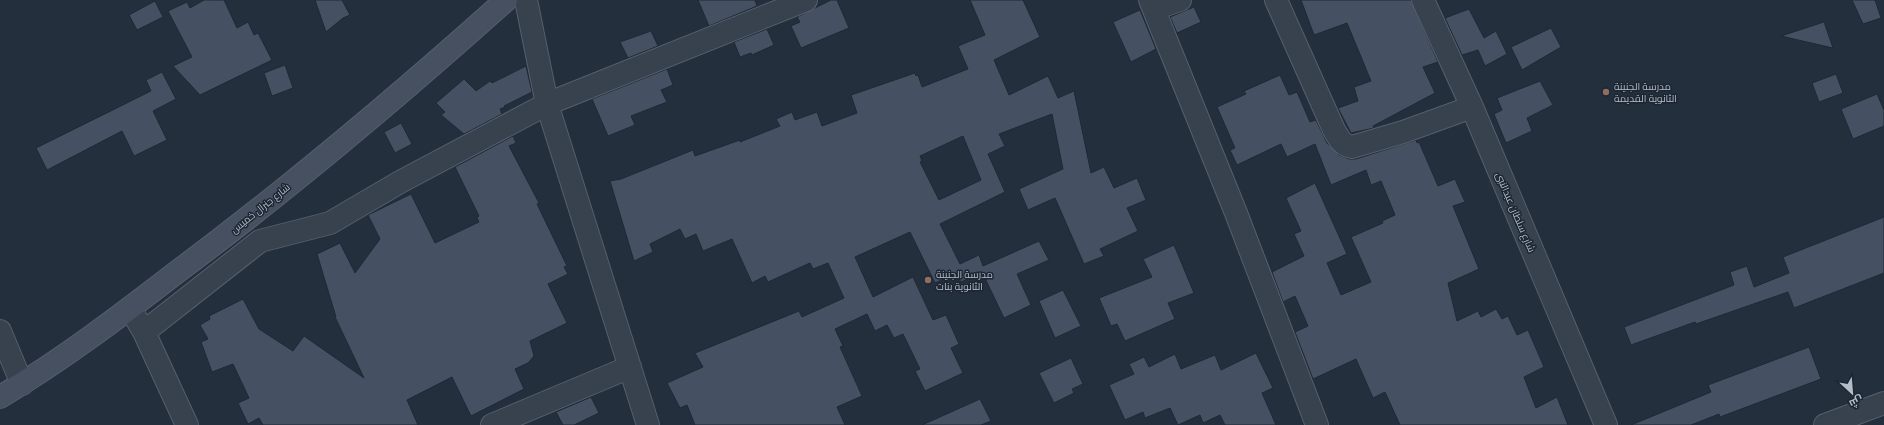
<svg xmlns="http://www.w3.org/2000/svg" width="1884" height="425" font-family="'Roboto Condensed',Cairo,sans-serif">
  <rect width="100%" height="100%" fill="#242f3e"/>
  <!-- building -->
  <path fill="#455162" stroke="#1f2835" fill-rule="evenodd" d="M204 0H224L237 28 248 22 254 35 258 33 272 60 200 95 173 66 192 57 168 11 187 2 190 8Z
    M315 0H342L350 15 343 18 326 32Z
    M698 0H755L757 6 709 26Z
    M831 0H837L849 28 801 48 791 26 800 22 797 17Z
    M970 0H1023L1040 37 994 60 1009 95 1048 76 1058 98 1074 91 1091 173 1104 167 1114 188 1137 178 1146 200 1127 208 1138 231 1100 249 1104 256 1084 264 1055 198 1028 210 1019 189 1063 169 1052 114 999 134 1005 146 988 154 1005 192 940 224 960 264 979 255 983 266 1039 241 1049 260 1017 274 1031 305 1004 318 982 272 961 282 956 273 935 283 910 232 855 257 873 297 913 277 933 320 946 315 959 344 951 348 963 373 925 391 915 371 920 369 903 334 894 338 887 325 875 331 867 314 835 329 843 346 840 347 862 396 837 407 845 425H695L687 405 680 408 667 383 703 367 695 353 799 311 802 317 844 298 828 263 813 269 810 263 768 282 765 276 752 283 732 239 703 251 696 234 685 239 680 229 650 244 653 252 634 261 610 181 621 179 693 150 695 156 740 140V142L780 126 776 119 792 112 795 120 817 112 822 126 857 113 851 95 915 73 916 76 918 75 922 87 968 69 958 46 985 35ZM963 136 981 180 939 200 920 162 922 161 920 156Z
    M1301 0H1411L1438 62 1423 67 1435 93 1373 126 1374 128 1351 133 1338 108 1358 101 1354 87 1371 81 1347 23 1314 35Z
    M1852 0H1875L1881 18 1863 24Z
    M155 1 163 17 137 30 129 15Z
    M1194 7 1201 22 1177 33 1170 17Z
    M1469 9 1484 38 1496 31 1507 54 1485 66 1478 50 1462 55 1445 18Z
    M1140 10 1156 49 1131 62 1113 22Z
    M1824 22 1833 48 1781 36Z
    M1551 28 1561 47 1522 70 1511 47Z
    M767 29 774 45 752 55 751 53 740 57 734 42Z
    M651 31 658 46 628 58 620 42Z
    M285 65 293 88 272 96 264 73Z
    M526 66 532 92 504 106 505 107 500 109 502 114 464 134 441 115 445 112 436 103 464 79 476 91 490 81 492 83Z
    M667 69 673 85 661 90 667 102 631 116 635 125 608 136 592 99Z
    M162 72 176 99 153 111 167 140 134 156 122 131 47 170 36 148 151 91 146 80Z
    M1836 74 1843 93 1819 102 1812 83Z
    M1280 75 1289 95 1297 92 1310 122 1316 120 1327 143 1339 155 1349 159H1356L1416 140 1417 143 1419 142 1438 186 1455 179 1465 202 1453 206 1479 269 1448 283 1457 321 1478 311 1481 317 1496 309 1502 319 1508 316 1517 335 1528 330 1544 367 1524 377 1536 408 1557 397 1568 425H1400L1385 392 1373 398 1356 359 1313 379 1295 332 1308 326 1295 296 1283 302 1272 272 1304 256 1294 234 1301 231 1286 198 1315 183 1347 254 1327 263 1341 295 1371 282 1351 237 1383 223 1382 221 1395 215 1381 181 1371 185 1366 170 1331 185 1315 144 1287 157 1281 144 1237 165 1230 150 1235 148 1217 107 1246 94 1244 91Z
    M1540 81 1553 105 1527 118 1532 131 1506 143 1494 114 1502 110 1497 98Z
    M1877 94 1884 110V126L1853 139 1841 109Z
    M401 123 412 144 395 153 384 132Z
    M513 136 516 143 509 146 539 203 537 204 567 266 564 267 568 274 548 284 567 323 530 341 534 356 528 363 515 369 524 389 471 416 452 377 407 400 418 425H263L259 418 248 424 238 403 249 398 233 364 212 372 201 342 208 339 200 325 210 319 209 316 243 299 259 329 293 351 304 336 364 378 335 317H336L317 254 340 243 355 273 380 239 368 215 411 194 435 243 479 222 477 218 479 216 455 167Z
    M1884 217V273L1794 308 1788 292 1696 324 1695 322 1631 345 1624 327 1734 285 1730 272 1747 266 1754 287 1789 273 1783 257Z
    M1174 245 1194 293 1168 303 1175 319 1125 341 1117 324 1111 326 1099 298 1152 277 1143 259Z
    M1063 290 1081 326 1055 338 1039 301Z
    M1809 347 1821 379 1720 417 1719 414 1691 425H1631L1711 392 1708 385Z
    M1256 353 1273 388 1262 393 1276 425H1225L1220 415 1203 423 1200 415 1178 425 1170 408 1145 418 1143 412 1125 420 1109 385 1134 374 1129 364 1144 357 1149 367 1175 354 1181 369 1215 355 1221 370Z
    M1071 358 1083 384 1072 389 1074 393 1054 403 1039 373Z
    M591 397 599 413 574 425H563L556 412Z
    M980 399 991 421 981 425H922Z"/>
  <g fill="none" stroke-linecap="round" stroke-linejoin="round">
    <defs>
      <path id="minor" d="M526 0 547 104 648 425
        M1150 0 1236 213 1317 425
        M1276 0 1334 130C1339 139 1342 145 1352 147L1403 132 1472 107
        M1423 0 1472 107 1606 425
        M1154 9 1180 0
        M130 308 144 332 187 425
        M0 331 22 384
        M144 332 260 241 330 223 400 182 547 104 806 0
        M492 425 630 367"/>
      <path id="tertiary" d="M1825 425 1884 403"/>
      <path id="secondary" d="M0 397C62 360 120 316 177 272 291 187 400 95 506 0"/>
    </defs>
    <!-- minor casing -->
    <use href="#minor" stroke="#565f6c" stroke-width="24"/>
    <!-- tertiary casing -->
    <use href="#tertiary" stroke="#565f6c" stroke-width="24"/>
    <!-- secondary casing -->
    <use href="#secondary" stroke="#565f6c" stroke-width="24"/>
    <!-- minor -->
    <use href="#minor" stroke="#38414e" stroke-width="22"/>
    <!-- tertiary -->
    <use href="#tertiary" stroke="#38414e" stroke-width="22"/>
    <!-- secondary -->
    <use href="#secondary" stroke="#465061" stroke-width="22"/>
  </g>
  <!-- markers -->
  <g fill="#8d6e63" stroke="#1d2633" stroke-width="1.5">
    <circle cx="1606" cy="92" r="4"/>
    <circle cx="928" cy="280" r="4"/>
  </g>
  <g text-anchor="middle" stroke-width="3" stroke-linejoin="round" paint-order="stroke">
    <!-- poi labels -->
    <g font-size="10" fill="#b4bcc9" stroke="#1d2633" text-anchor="start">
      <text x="1614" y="90">مدرسة الجنينة<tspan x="1614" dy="12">الثانوية القديمة</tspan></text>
      <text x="936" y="278">مدرسة الجنينة<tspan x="936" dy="12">الثانوية بنات</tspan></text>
    </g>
    <!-- street labels -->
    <g font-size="10" fill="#b4bcc9" stroke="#1d2633">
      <text transform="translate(260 208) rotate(-39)" y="4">شارع جنرال خميس</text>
      <text transform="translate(1516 212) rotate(67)" y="4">شارع سلطان عبدالنبى</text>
    </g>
  </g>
  <!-- north arrow -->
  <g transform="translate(1852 393) rotate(154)" stroke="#1d2633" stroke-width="3" paint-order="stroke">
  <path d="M0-3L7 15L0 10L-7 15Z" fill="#b4bcc9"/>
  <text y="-6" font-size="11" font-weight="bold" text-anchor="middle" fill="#b4bcc9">ش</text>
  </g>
</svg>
